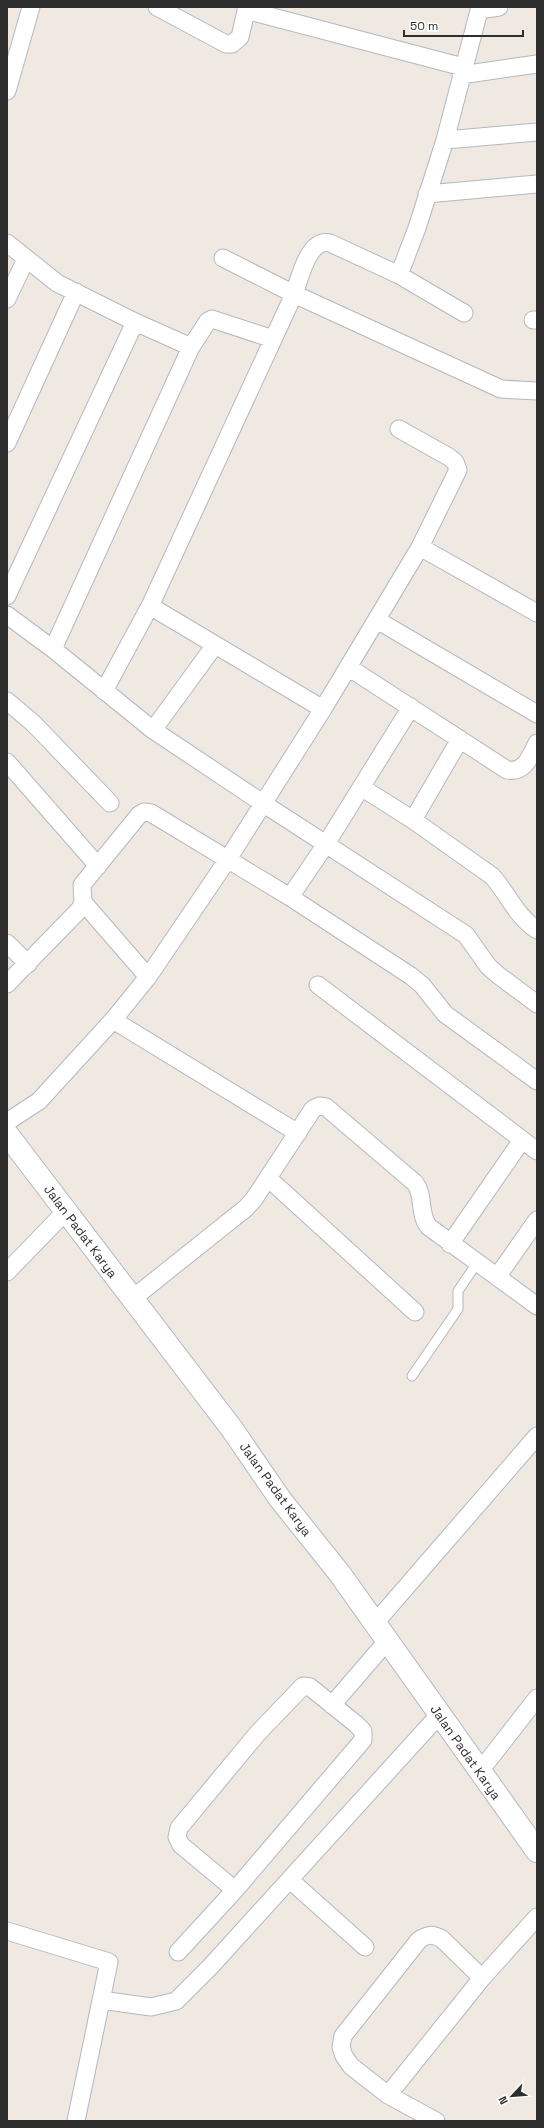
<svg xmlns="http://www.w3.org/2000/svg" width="544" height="2128" font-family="'Space Grotesk',sans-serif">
  <rect width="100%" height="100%" fill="#efe9e1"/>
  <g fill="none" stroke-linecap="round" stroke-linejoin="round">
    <defs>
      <path id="service" d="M412 1376 458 1309V1291L477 1263"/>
      <path id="minor" d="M157 7 226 44H232L240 37 247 7
        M246 10 463 67
        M479 10 499 7
        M461 75 537 64
        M7 91 31 7
        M445 140 537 132
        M427 194 537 184
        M7 243 57 283 135 322 191 347 208 321 212 319 273 339
        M223 258 294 294 501 389 537 391
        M399 275 417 228 445 140 480 7
        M7 299 26 259
        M533 320H537
        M7 443 76 292
        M420 547 537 613
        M7 596 135 322
        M150 606 323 709
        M7 615 53 649 153 730 264 804 466 935 488 966 498 975 537 1004
        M377 620 537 714
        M53 649 191 347
        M348 667 507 770C525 773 530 757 537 743
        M104 691 150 606 294 294C300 278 308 238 330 243L399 275 464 313
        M7 701 33 723 110 803
        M153 730 215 645
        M7 762 98 866
        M361 787 413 820 492 876C509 895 515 915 537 930
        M413 820 460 739
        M290 897 326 844 411 707
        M83 902 148 977
        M7 943 28 964
        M7 984 80 909 83 902 82 885 139 815 144 812 151 813 290 897 411 976 422 985 445 1014 537 1081
        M318 985 537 1151
        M113 1020 298 1133
        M7 1122 39 1101 113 1020 148 977 228 859 323 709 420 547 458 470 455 462 449 457 399 429
        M268 1178 415 1312
        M450 1244 522 1140
        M7 1272 66 1211
        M497 1277 537 1220
        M132 1299 246 1208 254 1199 313 1109 319 1106 326 1107 415 1183C425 1196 418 1214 429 1227L537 1306
        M375 1623 537 1436
        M303 1686 310 1687 356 1724 363 1731V1740L235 1890 181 1845 177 1837 179 1828 257 1734Z
        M332 1705 388 1640
        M480 1771 537 1698
        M290 1880 365 1947
        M7 1931 109 1962 76 2121
        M178 1952 235 1890
        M101 2000 151 2007 176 2001 211 1966 440 1714
        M388 2095 482 1978 537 1917
        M436 2121 388 2095 351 2066 344 2056 341 2047 343 2036 419 1940C428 1934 433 1934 442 1939L482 1978"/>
      <path id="tertiary" d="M7 1134 232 1429 280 1499 340 1574 537 1851"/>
    </defs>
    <!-- service casing -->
    <use href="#service" stroke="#b4b7c1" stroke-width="11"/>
    <!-- minor casing -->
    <use href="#minor" stroke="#b4b7c1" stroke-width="19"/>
    <!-- tertiary casing -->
    <use href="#tertiary" stroke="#b4b7c1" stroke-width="24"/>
    <!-- service -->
    <use href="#service" stroke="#fff" stroke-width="9"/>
    <!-- minor -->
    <use href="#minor" stroke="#fff" stroke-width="17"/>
    <!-- tertiary -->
    <use href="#tertiary" stroke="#fff" stroke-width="22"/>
  </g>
  <g text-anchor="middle" stroke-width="4" stroke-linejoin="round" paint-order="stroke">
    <!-- street labels -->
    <g font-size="13" fill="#2e2e2e" stroke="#fff">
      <text transform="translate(81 1231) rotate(53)" y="5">Jalan Padat Karya</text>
      <text transform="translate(276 1489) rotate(54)" y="5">Jalan Padat Karya</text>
      <text transform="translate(466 1752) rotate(55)" y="5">Jalan Padat Karya</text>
    </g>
  </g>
  <!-- border -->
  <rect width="544" height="2128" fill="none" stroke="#2e2e2e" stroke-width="16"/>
  <!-- north arrow -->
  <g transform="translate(512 2096) rotate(244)" stroke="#ffffff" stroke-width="3" paint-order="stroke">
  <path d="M0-3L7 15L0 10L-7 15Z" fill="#2e2e2e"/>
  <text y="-6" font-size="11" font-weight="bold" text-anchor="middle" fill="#2e2e2e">N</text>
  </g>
  <!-- scale -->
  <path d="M404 30v6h119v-6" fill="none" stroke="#2e2e2e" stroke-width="2"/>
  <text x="410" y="30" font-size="12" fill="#2e2e2e" stroke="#ffffff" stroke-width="3" paint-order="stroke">50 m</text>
</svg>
